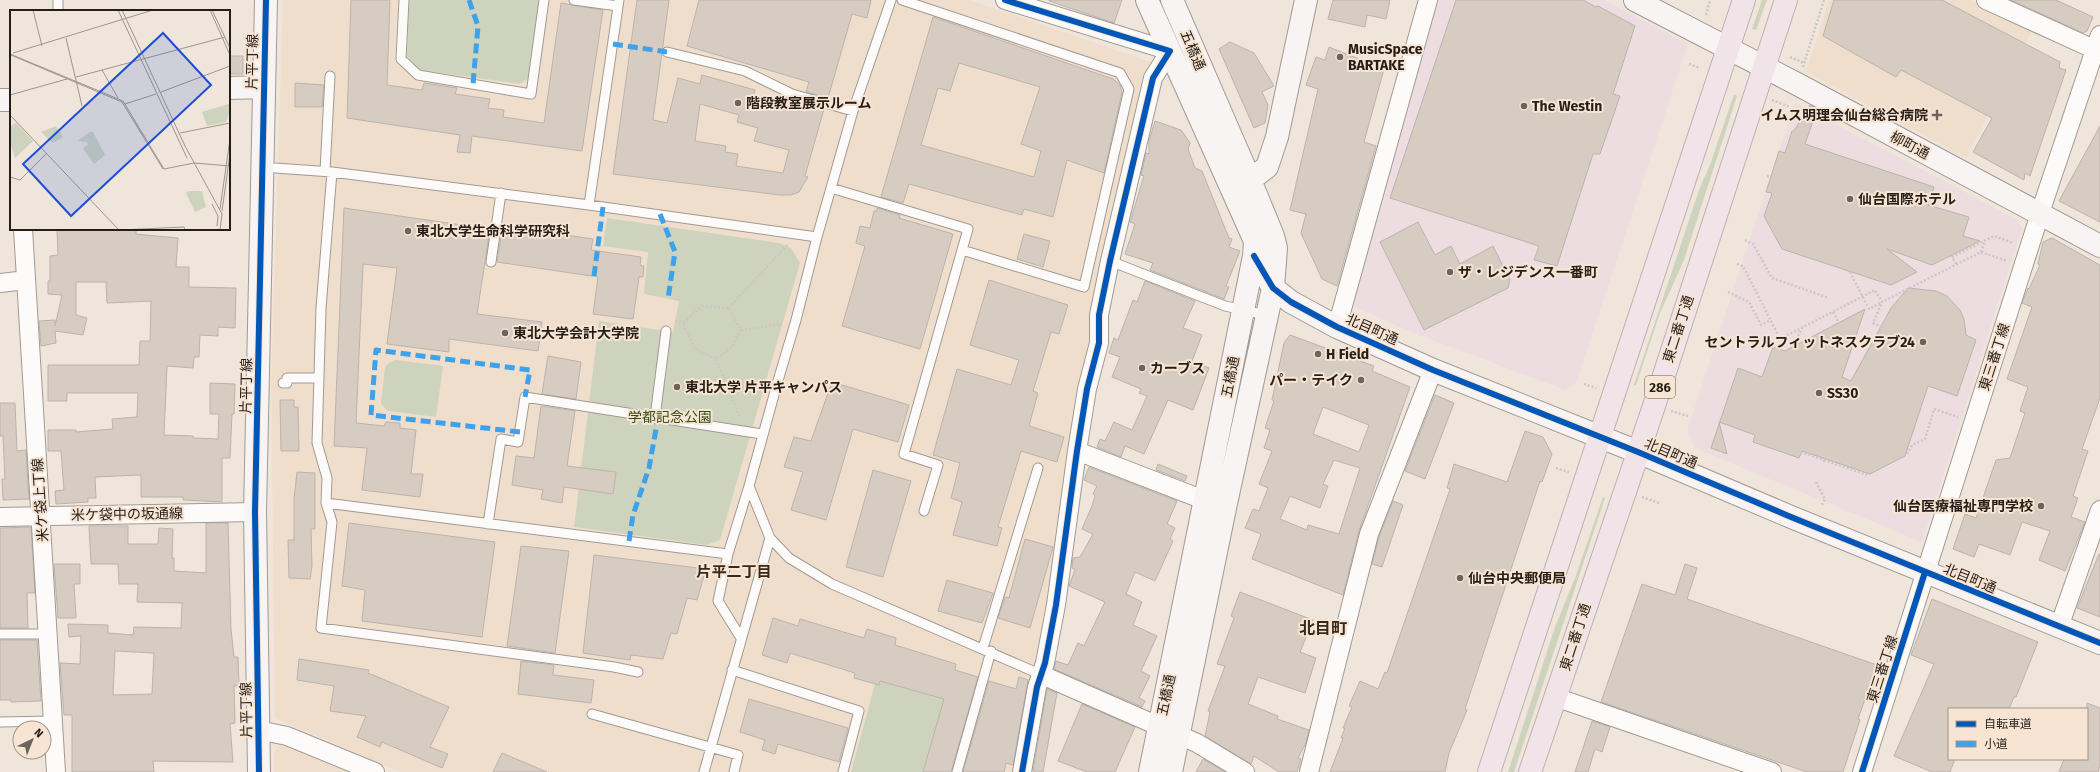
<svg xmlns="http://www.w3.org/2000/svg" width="2100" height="772" font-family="'Fira Sans','Noto Sans JP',sans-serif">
  <rect width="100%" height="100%" fill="#efe5db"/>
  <!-- commercial -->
  <path fill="#eddde1" d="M1433 0H1604L1688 44 1576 383 1565 390 1414 333 1348 304Z
    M1795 103 2016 219 2022 228 1922 542 1695 448 1687 431Z"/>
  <!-- built -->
  <path fill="#f0decd" d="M283 0H970L1150 62 1099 288 1059 538 1018 772H400L275 718 271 383Z
    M1829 0H1971L2032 31 1966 158 1806 72Z
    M282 743 352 772H274V752Z"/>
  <!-- green -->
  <path fill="#ced3be" d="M409 0H539L529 78 520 84 420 70 407 56Z
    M1762 0H1767L1756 30 1752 29Z
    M1734 94 1737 96 1684 260 1660 313 1636 385H1634L1699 190 1710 165Z
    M607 218 779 243 791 248 800 263 720 540 707 545 574 527 599 321 673 332 679 301 644 294 648 252 603 246Z
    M395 360 443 366 436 417 388 411 381 404 385 367 389 363Z
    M1603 497 1605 498 1514 772H1508L1555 627 1575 578Z
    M881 681 944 699 923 772H851L875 684 879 685Z"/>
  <!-- building -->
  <path fill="#d7ccc2" stroke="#bbb3ac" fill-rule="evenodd" d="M351 0H390L387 85 422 90 424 83 457 88 455 94 490 99 488 108 504 110 503 117 544 123 561 3 603 10 582 151 472 136 470 153 457 152 460 135 347 118Z
    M637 0H669L653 120 667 123 678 78 700 84 702 75 755 90 753 98 800 111 803 103 824 109 805 176 808 177 799 192 791 195H780L613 174ZM700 104 739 115 737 122 758 128 754 141 789 150 783 173 736 166 738 154 725 152 726 146 695 141Z
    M699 0H871L867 18 852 14 828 98 806 92 809 82 687 46Z
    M1122 0 1114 23 1049 1V0Z
    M1333 0H1390L1386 19 1367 15 1365 27 1328 19Z
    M1456 0H1583L1596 7 1598 6 1635 26 1613 94 1620 96 1600 154H1593L1557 266 1534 260 1539 246 1390 198Z
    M1834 0H1942L2060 62 2059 68 2066 70 2030 176 2025 173 2024 180 1973 152 1992 118 1901 70 1896 77 1823 36Z
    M2011 0H2056L2093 17 2087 31 2083 33Z
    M933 17 1113 79 1120 85 1122 92 1104 173 1067 160 1053 217 1024 209 1022 215 909 184 903 203 881 197ZM959 63 1040 87 1021 144 1041 151 1034 177 921 145 938 88 950 91Z
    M1230 42 1254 53 1274 86 1262 92 1268 105 1265 123 1254 128 1219 49Z
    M1329 47 1384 69 1364 142 1376 146 1337 286 1322 279 1301 233 1306 214 1290 210 1318 89 1306 85 1316 57 1325 60Z
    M229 56H243V74H229Z
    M295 83 324 85 322 107H295Z
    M1810 105 1817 109 1805 144 1934 187 1928 205 1969 217 1963 236 1980 241 1932 265 1887 249 1917 272 1891 285 1782 249 1764 216 1772 193 1766 192 1779 151 1785 153 1792 131H1794Z
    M1155 121 1181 130 1190 143 1188 149 1195 168 1202 171 1229 238 1232 239 1229 247 1240 251 1226 286 1229 287 1224 299 1150 270 1153 263 1125 254 1135 224 1130 222 1144 176 1141 175 1146 153 1149 154V141Z
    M2100 126V222L2059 201Z
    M344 208 490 229 477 314 542 322 538 351 449 339V352L387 344 397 268 363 264 356 423 384 426 386 422 400 423V428L416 430 411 474H423L420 497 362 490 367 448 334 446Z
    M877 208 900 215 899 218 953 234 920 349 842 326 865 246 856 243 860 226 870 228 874 211H877Z
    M1418 222 1435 255 1451 246 1460 264 1493 246 1510 280 1508 288 1424 330 1380 242Z
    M504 226 593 239 591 250 641 257 640 265 644 266 643 277H639L633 319 593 314 598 277 497 262 502 231H503Z
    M57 229H136V234L178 238 176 267H189V287L236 288 235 328 218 327V336L200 335 199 357H194L193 368 167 366 164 435 193 436V438L218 439 219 414H210V383L235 384 234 414H232L230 458H222V502L183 500V497H141V475L95 477 96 498H88V502L56 504 55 491 64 490 61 451H48V430H76V432L113 429 112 419 137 417 138 393H67V401H48V365H139L140 341H150L151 301 107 303 106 282H76V315L87 318 83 335 55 331 56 343 41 346 39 321 55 320V326L62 295 48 294V281H50V256L58 255Z
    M1024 234 1050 241 1043 267 1017 259Z
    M2052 238 2100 265V398L2082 449 2088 451 2073 496 2078 498 2071 517 2085 522 2065 571 2039 560 2050 531 2022 522 2010 555 1979 544 1974 557 1953 549 1965 514 1976 518 1996 460 2010 458 2025 413 2020 411 2028 387 2007 379 2032 307 2022 303 2028 288 2029 289 2040 265 2038 264 2043 242Z
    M989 280 1068 305 1059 334 1051 332 1033 391 1038 393 1029 426 1064 437 1057 462 1021 451 998 527 1002 528 997 546 953 535 962 502 951 498 960 463 933 455 957 369 1011 385 1019 360 970 345Z
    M1145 281 1195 301 1183 328 1202 335 1192 361 1209 368 1193 410 1168 400 1144 454 1125 446 1121 457 1097 447 1100 439 1105 441 1114 422 1132 430 1147 396 1139 393 1141 389 1112 377 1120 357 1109 353 1114 338 1118 340 1133 300 1137 302Z
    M1908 288 1936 291 1947 296 1960 310 1964 319 1966 335 1976 340 1957 396 1928 386 1905 456 1870 474 1802 451 1799 458 1753 442 1755 435 1719 422 1727 454 1711 448 1738 368 1762 377 1773 347 1785 351 1865 309 1842 377 1851 381 1891 308Z
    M1290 335 1374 366 1372 371 1410 387 1359 531 1343 595 1252 559 1261 534 1245 528 1253 509 1259 511 1268 488 1259 484 1272 451 1264 448 1270 430 1265 428 1274 401 1272 400 1284 343ZM1323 407 1369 425 1359 452 1313 434ZM1334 460 1360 468 1339 534 1308 525 1307 530 1280 519 1290 496 1320 508 1328 486 1323 484Z
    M548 356 581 362 576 399 542 394Z
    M832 382 909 405 898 442 853 429 826 520 791 510 803 472 784 467 794 437 811 441Z
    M1435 395 1454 403 1425 479 1405 471Z
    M280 400H294V407H298L299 451H281Z
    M0 403H15L17 451 26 450 29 499 3 500 2 479H5L3 436H0Z
    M541 406 575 411 567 466 616 472 613 494 564 487 562 503 541 499 543 490 512 485 516 456 534 458Z
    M1525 431 1543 437 1552 454 1542 482 1540 481 1465 709 1467 710 1449 753 1445 772H1330L1343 738H1341L1345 728H1343L1352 707 1349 706 1360 681 1378 689 1385 672 1387 673 1450 489 1447 488 1454 464 1507 482Z
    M1158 464 1187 476 1185 481 1156 470Z
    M1089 467 1177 501 1167 524 1175 528 1170 539 1173 541 1155 581 1135 572 1126 594 1142 602 1133 625 1157 636 1141 671 1150 676 1139 698 1145 701 1142 707 1054 669 1056 661 1068 665 1078 643 1084 646 1105 602 1069 586 1075 570 1072 568 1073 558 1080 557 1093 534 1082 529 1092 506 1095 496 1093 494 1097 486 1084 480Z
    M873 470 911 481 883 577 846 567Z
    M297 472 315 473V529H311L312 566 310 579 289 578 288 540H294V499Z
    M1393 501 1403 505 1382 567 1372 564 1379 537Z
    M206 523H228L231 629 234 657H238L239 686H234L235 723 230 724 233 762 153 761 154 772H72V715H64L60 663 80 664 81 636 69 637 68 624 108 625V633L133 635 134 627 181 628 182 603 137 602 138 584H119L118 564H91L89 526H128V544H158L159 528 173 529 172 558H174V571L206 573ZM115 651 154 653 152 694 113 695Z
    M349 523 495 542 482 637 362 621 365 590 342 586Z
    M31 527 35 593H27L28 628H0V528Z
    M1025 539 1053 547 1030 628 998 618 1005 597 1009 598Z
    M521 546 569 551 555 653 507 646Z
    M2099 554H2100V617L2077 608Z
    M594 555 706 569 697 600 687 598 677 634 671 633 663 659 631 655 630 660 583 653Z
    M54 564H80V584H74L76 618H58Z
    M1685 564 1697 568 1687 599 1877 665 1858 719 1860 720 1843 772H1807L1601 702 1642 584 1675 595Z
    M947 580 993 593 982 623 938 611Z
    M1240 592 1313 620 1300 652 1316 658 1305 693 1258 677 1248 704 1278 716 1277 719 1309 730 1306 743 1298 758 1301 759 1297 772H1279L1254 756 1251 764 1205 736 1210 712 1208 711 1225 666 1217 664 1234 618 1231 616Z
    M1932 599 2038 642 2016 697H2014L2009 709H1949V759H1955L1950 772H1932L1894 756 1934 664 1911 655Z
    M773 618 798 626 800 619 864 638 867 629 896 638 895 645 956 664 955 670 978 677 951 772H923L944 699 880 681 879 685 854 678 855 673 790 653 787 663 762 655Z
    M0 640H37L41 701 11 702V700H0Z
    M299 659 369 670 368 673 449 707 430 747 448 754 442 768 382 742 380 747 357 737 366 716 330 711 334 686 297 680Z
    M521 661 554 665 553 675 594 680 591 703 518 694Z
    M1019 677 1028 680 1013 765 1006 763 1004 772H963L989 681 1016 689Z
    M1047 689 1057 693 1043 772H1036L1033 771Z
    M749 699 848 728 839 762 778 744 775 754 762 750 765 740 740 732Z
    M2087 703 2100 708V766L2098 772H2059L2064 759H2087Z
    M1082 704 1135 727 1115 772H1087L1058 761Z
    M1592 721 1610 727 1602 752 1595 749 1588 772H1575Z
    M502 753 547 772H493Z
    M1203 759 1225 772H1196Z"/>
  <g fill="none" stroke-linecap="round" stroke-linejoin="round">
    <defs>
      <path id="lane" d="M404 0 401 59 418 75 531 94 544 0
        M574 0 618 6
        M58 11V0
        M667 52 745 71 792 94 853 111
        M275 168 332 172 589 205 817 237 796 320 777 384 749 486 770 538 789 558 832 584 1042 675
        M325 171 330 76
        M332 172 321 308 317 443 327 478 326 503 332 522 321 628 614 667 638 672
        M831 188 968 229 962 250 1084 287 1129 89 1120 73 902 0
        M589 205 619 0
        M817 237 853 111 891 0
        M1110 261 1225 306 1266 315
        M491 262 501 193
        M283 383H287V378H319
        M655 417 666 331
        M326 503 728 554
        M924 511 938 465 904 454 962 250
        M488 524 501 439 518 442 525 397 762 434
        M0 634H48
        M741 638 718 601 728 554 749 486
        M983 648 1038 468
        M732 670 859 711 843 772
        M592 714 738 755 734 772
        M0 722 53 721
        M704 772 770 538
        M957 772 991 651"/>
      <path id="street" d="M1005 0 1170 51 1153 78 1110 261 1099 315V343L1087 389 1077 451 1056 605 1045 663 1037 687 1022 772
        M1986 0 2100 52
        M23 229 56 772
        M0 283 26 280
        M1337 327 1428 0
        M1077 451 1217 505
        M0 517 255 512
        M2059 627 2100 510
        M1042 675 1197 743 1245 772
        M1555 697 1772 772
        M258 730 287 736 375 772
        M1309 772 1369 534 1433 370
        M1862 772 2044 201 2100 35"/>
      <path id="secondary" d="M1147 0 1255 241 1254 256 1150 772
        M1635 0 1797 84 2100 246
        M229 88 263 87
        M0 100H11
        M1250 180 1267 167 1277 137 1306 0
        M1254 256 1273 288 1291 302 1337 327 1433 370 1638 452 1791 517 2100 643
        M259 772 255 512 266 0
        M1171 772 1225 508 1273 288 1276 248 1273 236 1250 180 1172 0"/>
      <path id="highway" d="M1489 772 1744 0
        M1530 772 1654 406 1786 0"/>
    </defs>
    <!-- lane casing -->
    <use href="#lane" stroke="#a19a92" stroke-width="11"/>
    <!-- street casing -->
    <use href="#street" stroke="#a19a92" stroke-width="20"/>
    <!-- secondary casing -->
    <use href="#secondary" stroke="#a19a92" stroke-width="24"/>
    <!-- highway casing -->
    <use href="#highway" stroke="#c0b0b3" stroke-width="24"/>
    <!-- path -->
    <path stroke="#cbc7c5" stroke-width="2.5" stroke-dasharray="2 2" stroke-linecap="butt" d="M1706 15 1710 0
      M1790 57 1804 63
      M1689 64 1700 68
      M1803 67 1824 0
      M1772 100 1790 107
      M1767 176 1771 177
      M1745 240 1753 244 1772 278 1829 298
      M1981 252 1985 241
      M1737 264 1743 266 1780 339 1875 290 1882 302 1981 252 2007 261
      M1956 264 1952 257 1994 236 2013 243
      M1850 272 1869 309 1882 302
      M1728 292 1749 302 1761 325 1771 320
      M702 306 729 308 741 330 732 347 716 359 695 349 683 323Z
      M729 308 787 245
      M1833 312 1839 323
      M675 321 683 323
      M741 330 782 324
      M1881 331 1882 327 1873 323 1882 302
      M1793 347 1802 328
      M716 359 740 418
      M1584 384 1596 388
      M1671 411 1688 416
      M1801 452 1824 460 1823 462
      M1907 454 1912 445 1925 439 1934 409 1958 417
      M1824 460 1867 475
      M1556 468 1569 472
      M1816 482 1825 499 1822 505
      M1642 497 1659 503"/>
    <!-- lane -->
    <use href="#lane" stroke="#fdfbfa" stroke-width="9"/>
    <!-- street -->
    <use href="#street" stroke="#fdfbfa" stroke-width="18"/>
    <!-- secondary -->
    <use href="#secondary" stroke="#f8f4f4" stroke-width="22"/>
    <!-- highway -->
    <use href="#highway" stroke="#f0e4e9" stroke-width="22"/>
    <!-- quiet -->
    <path stroke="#3ea2ea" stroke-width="5" stroke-dasharray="10 5" stroke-linecap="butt" d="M469 0 478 26 473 84
      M613 44 667 52
      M660 214 675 252 668 299
      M594 276 603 207
      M520 432 371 415 376 350 530 370 525 397
      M629 541 633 515 649 468 658 418"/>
    <defs>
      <path id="cycleway" d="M1005 0 1170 51 1153 78 1110 261 1099 315V343L1087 389 1077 451 1056 605 1045 663 1037 687 1022 772
        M1254 256 1273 288 1291 302 1337 327 1433 370 1638 452 1791 517 2100 643
        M259 772 255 512 266 0
        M1862 772 1925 572"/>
    </defs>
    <!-- cycleway casing -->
    <use href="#cycleway" stroke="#f7e4d3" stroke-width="8"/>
    <!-- cycleway -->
    <use href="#cycleway" stroke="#0057b8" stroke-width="6"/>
  </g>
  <!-- markers -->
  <g fill="#6c645c" stroke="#f7e4d3" stroke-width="1.5">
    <circle cx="1340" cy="57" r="4"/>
    <circle cx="738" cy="103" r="4"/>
    <circle cx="1524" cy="106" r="4"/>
    <path d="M1935 109h4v4h4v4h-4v4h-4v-4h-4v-4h4z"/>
    <circle cx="1850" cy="199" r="4"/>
    <circle cx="408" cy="231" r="4"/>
    <circle cx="1450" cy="272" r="4"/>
    <circle cx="505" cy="333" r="4"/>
    <circle cx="1923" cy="342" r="4"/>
    <circle cx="1318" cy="354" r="4"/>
    <circle cx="1142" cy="368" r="4"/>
    <circle cx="1361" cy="380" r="4"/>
    <circle cx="677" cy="387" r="4"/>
    <circle cx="1819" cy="393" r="4"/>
    <circle cx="2041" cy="506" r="4"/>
    <circle cx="1460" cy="578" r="4"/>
  </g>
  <g text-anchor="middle" stroke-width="4" stroke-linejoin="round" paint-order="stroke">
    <!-- shield labels -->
    <rect fill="#f7e4d3" stroke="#645950" stroke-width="1" x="1645" y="376" width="30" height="22" rx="3"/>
    <g font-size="13" font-weight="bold" fill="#251e18">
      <text x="1660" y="392">286</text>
    </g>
    <!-- poi labels -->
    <g font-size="14" font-weight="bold" fill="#251e18" stroke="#f7e4d3" text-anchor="start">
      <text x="1348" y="54">MusicSpace<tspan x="1348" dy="16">BARTAKE</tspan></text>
      <text x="746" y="108">階段教室展示ルーム</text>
      <text x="1532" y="111">The Westin</text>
      <text x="1928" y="120" text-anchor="end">イムス明理会仙台総合病院</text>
      <text x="1858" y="204">仙台国際ホテル</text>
      <text x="416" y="236">東北大学生命科学研究科</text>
      <text x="1458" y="277">ザ・レジデンス一番町</text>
      <text x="513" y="338">東北大学会計大学院</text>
      <text x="1915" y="347" text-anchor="end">セントラルフィットネスクラブ24</text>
      <text x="1326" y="359">H Field</text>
      <text x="1150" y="373">カーブス</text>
      <text x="1353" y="385" text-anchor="end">パー・テイク</text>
      <text x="685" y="392">東北大学 片平キャンパス</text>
      <text x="1827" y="398">SS30</text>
      <text x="2033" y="511" text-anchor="end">仙台医療福祉専門学校</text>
      <text x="1468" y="583">仙台中央郵便局</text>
    </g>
    <!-- street labels -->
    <g font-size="14" fill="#251e18" stroke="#f7e4d3">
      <text transform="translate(1193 50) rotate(67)" y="5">五橋通</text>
      <text transform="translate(252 62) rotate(-89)" y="5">片平丁線</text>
      <text transform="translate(1910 145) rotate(28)" y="5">柳町通</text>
      <text transform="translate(1372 329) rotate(24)" y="5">北目町通</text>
      <text transform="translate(1678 329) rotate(-72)" y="5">東二番丁通</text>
      <text transform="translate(1994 357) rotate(-72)" y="5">東三番丁線</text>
      <text transform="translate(1230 377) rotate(-79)" y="5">五橋通</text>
      <text transform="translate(246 386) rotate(-89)" y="5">片平丁線</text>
      <text transform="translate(1671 453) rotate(23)" y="5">北目町通</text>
      <text transform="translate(40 500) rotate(-94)" y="5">米ケ袋上丁線</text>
      <text transform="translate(127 514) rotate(-1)" y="5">米ケ袋中の坂通線</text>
      <text transform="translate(1970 578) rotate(22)" y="5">北目町通</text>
      <text transform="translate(1575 637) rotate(-72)" y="5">東二番丁通</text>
      <text transform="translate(1882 669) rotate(-72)" y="5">東三番丁線</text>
      <text transform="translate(1166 695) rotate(-78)" y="5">五橋通</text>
      <text transform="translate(246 710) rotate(-91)" y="5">片平丁線</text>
    </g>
    <!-- park labels -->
    <g font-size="14" fill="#334e19" stroke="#f7e4d3">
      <text x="670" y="422">学都記念公園</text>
    </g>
    <!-- neighbourhood labels -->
    <g font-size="15" font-weight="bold" fill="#36281b" stroke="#f7e4d3">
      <text x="734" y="577">片平二丁目</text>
    </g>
    <!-- quarter labels -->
    <g font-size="16" font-weight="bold" fill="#36281b" stroke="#f7e4d3">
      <text x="1323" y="634">北目町</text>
    </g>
  </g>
  <!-- overview -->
  <g transform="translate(10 10)">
    <rect width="220" height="220" fill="#efe5db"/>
    <path d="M219 94 220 101 216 112 197 116 192 102ZM6 113 23 131 5 148 0 132V117ZM46 116 53 127 43 133 31 122ZM80 122H83L95 145 84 154 73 138 78 135 77 132 67 131ZM179 181H192L196 197 185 202 176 183Z" fill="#ced3be"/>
    <path fill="none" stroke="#9e958d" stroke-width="1" d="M23 0 32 36M108 0 177 148M112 0 175 136 212 204 210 220M200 0 220 45M202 0 220 38M56 28 72 96M3 43 143 0M0 44 113 91 154 159M1 45 112 92 153 159M92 60 108 88M66 67 215 27M151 82 220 56M0 85 57 69M115 94 146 84M0 105 109 220M170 123 220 113M154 159 184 153 220 156M0 167 10 170 36 144M202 194 208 206 207 216M210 199 220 129M212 201 220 144M111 220 174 217 175 220"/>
    <path fill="#1d4ed8" fill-opacity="0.15" stroke="#1d4ed8" stroke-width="2" d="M153 23 201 75 61 206 13 154Z"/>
    <rect width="220" height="220" fill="none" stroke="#251e18" stroke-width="2"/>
  </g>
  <!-- legend -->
  <rect x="1948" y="708" width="140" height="52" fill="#f7e4d3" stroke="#a39588"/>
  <rect x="1956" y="721" width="20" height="6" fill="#0057b8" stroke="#a39588"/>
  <text x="1984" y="728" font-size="12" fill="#251e18">自転車道</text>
  <rect x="1956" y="741" width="20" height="6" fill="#3ea2ea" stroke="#a39588"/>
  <text x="1984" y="748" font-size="12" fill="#251e18">小道</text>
  <!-- north arrow -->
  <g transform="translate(32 740) rotate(43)"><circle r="19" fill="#f7e4d3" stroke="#a39588"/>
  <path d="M0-3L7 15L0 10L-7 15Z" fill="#6c645c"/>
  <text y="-6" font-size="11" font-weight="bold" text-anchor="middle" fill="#251e18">N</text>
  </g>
</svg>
